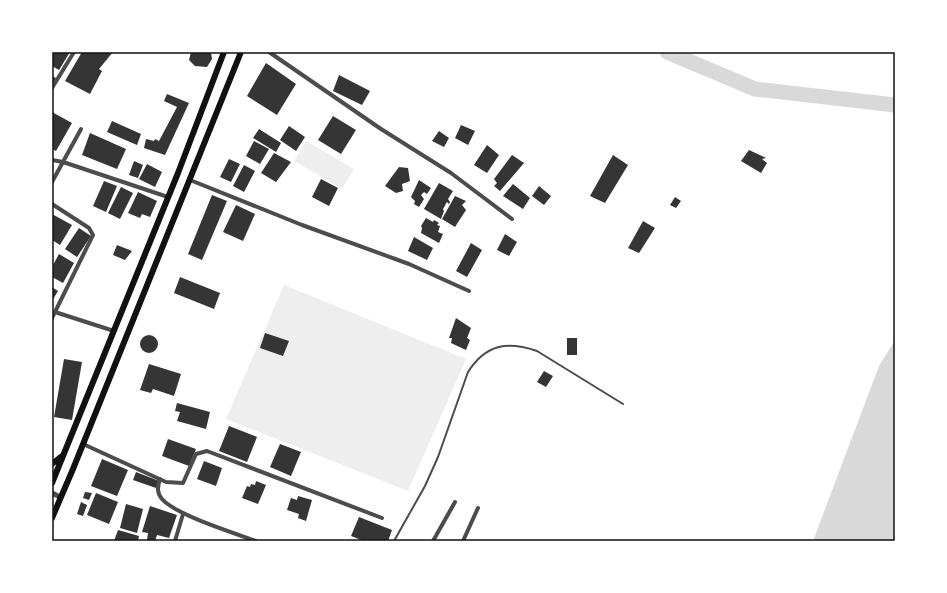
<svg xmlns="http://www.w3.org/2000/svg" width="947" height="593" font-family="Cabin,sans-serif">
  <rect width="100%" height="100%" fill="#fff"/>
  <!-- green -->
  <path fill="#eee" d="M306 141 354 169 342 189 294 161Z
    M284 285 466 359 408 491 226 419Z"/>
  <!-- water -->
  <path fill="#d9d9d9" d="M895 340V541H813L879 366Z"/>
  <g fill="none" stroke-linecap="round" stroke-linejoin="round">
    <!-- river -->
    <path stroke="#d9d9d9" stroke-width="15" d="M667 52 755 89 895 105"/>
  </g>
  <!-- building -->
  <path fill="#353535" d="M52 52H70L59 70 52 66Z
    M82 52H113L99 69 102 71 90 94 65 81Z
    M191 52H211L212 59 207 67 195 66 189 60Z
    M266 63 296 84 277 115 247 96Z
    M339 75 370 91 362 105 333 91Z
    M52 76 56 78 52 85Z
    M167 94 189 103 165 155 144 148 146 139 154 141 155 139 159 141 177 107 164 101Z
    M52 112 72 123 56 151 52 149Z
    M333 116 356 130 341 154 318 140Z
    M112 121 141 134 137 145 107 132Z
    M461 125 475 131 468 145 455 138Z
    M289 126 305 137 296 151 280 140Z
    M259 129 281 143 276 152 253 138Z
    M439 131 449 138 444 147 432 141Z
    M90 133 126 149 117 169 82 155Z
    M254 141 269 149 260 164 246 156Z
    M487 145 499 155 487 173 474 165Z
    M749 150 766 158 762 159 767 163 761 173 741 161Z
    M274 153 291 162 276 182 261 173Z
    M512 155 524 163 500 191 494 186 497 183 494 179Z
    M613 155 628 165 605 203 590 196Z
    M229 159 240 164 231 182 220 177Z
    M134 161 143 165 138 178 129 175Z
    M147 164 162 172 155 187 139 179Z
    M244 165 255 171 244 192 233 186Z
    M399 167 408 168 410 181 402 184 403 191 396 193 385 186Z
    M321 179 338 188 329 206 312 197Z
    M419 180 431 188 427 194 424 192 421 195 424 199 419 207 414 204 415 201 411 197Z
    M104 181 117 186 106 212 93 206Z
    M439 183 453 191 448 199 450 202 449 204 447 202 443 209 444 211 441 219 424 209Z
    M513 184 530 198 523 209 503 196Z
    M539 186 551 196 544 205 532 196Z
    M121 187 133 193 120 219 108 213Z
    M138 192 157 201 150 217 142 214 140 218 128 213Z
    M212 195 227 201 202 260 188 254Z
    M455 196 466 201 462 205 466 210 455 227 442 219Z
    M675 197 681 201 676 208 670 205Z
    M236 205 255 214 243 241 223 232Z
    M52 214 72 225 60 245 52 240Z
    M426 218 433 222 434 220 439 223 437 225 440 226 438 232 443 234 439 243 421 233 422 228 421 226Z
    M643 221 655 228 639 253 628 248Z
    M79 228 91 236 77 257 65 249Z
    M505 234 517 242 509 256 497 250Z
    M414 237 433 248 427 260 408 251Z
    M471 243 482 250 467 277 456 271Z
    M117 245 132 251 125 260 113 255Z
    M59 254 74 263 63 283 52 277V267Z
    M180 277 220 293 214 309 174 293Z
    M52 287 58 291 52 301Z
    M456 318 471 328 467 338 470 340 466 350 451 343 452 338H449Z
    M265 333 289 341 283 356 260 348Z
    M140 344a9 9 0 1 1 18 0a9 9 0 1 1-18 0Z
    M567 338H577V355H567Z
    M64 359 82 362 72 420 54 417Z
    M149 364 181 374 174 396 153 389 151 393 140 390Z
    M544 371 553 376 546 387 537 382Z
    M177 403 210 412 206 429 177 421 180 412 175 411Z
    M229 426 257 437 247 462 219 451Z
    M168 439 196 449 189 466 162 456Z
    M280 444 301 452 291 476 270 467Z
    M102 459 128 470 117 496 91 486Z
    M204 461 222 468 216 486 197 479Z
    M136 472 159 481 156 488 133 480Z
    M256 481 266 485 258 504 242 498 247 486 250 487 251 484 255 485Z
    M85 492 92 493 89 500 83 498Z
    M96 493 118 502 109 524 87 515Z
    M298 496 312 500 306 521 298 518 299 514 287 510 291 498 297 500Z
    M81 502 87 505 83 516 77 514Z
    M126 504 143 509 137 533 120 528Z
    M150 506 177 515 169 538 157 535 155 541H152L147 540 148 533 142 532Z
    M359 517 392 530 388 541H364L351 536Z
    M118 530 139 536 138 541H114Z"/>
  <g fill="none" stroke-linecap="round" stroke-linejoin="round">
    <!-- service -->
    <path stroke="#4c4c4c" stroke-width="2" d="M394 541 425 486 438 457 468 372C486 344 507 341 537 351L623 404"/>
    <!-- minor -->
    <path stroke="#4c4c4c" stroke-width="4" d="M269 52 381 129 451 173 512 219
      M52 88 74 52
      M52 160 63 162 168 197
      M190 180 302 225 409 264 469 291
      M52 182 81 129
      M52 204 89 228 93 235 52 318
      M55 312 114 331
      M83 444 166 482 183 483 196 454 207 451 382 518
      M160 479C158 486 156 492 162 499 176 515 234 533 256 541
      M175 541 183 514
      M433 541 455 502
      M463 541 478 508"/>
    <!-- tertiary -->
    <path stroke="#4c4c4c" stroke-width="5" d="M52 493 60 497"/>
    <!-- primary -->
    <path stroke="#111" stroke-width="6" d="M52 464 62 456
      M52 483 178 173 224 52
      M52 518 73 469 241 52"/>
  </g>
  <!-- border -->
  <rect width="947" height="593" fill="none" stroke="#ffffff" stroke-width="106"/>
  <rect x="53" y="53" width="841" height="487" fill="none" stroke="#111" stroke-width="1.5"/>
</svg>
